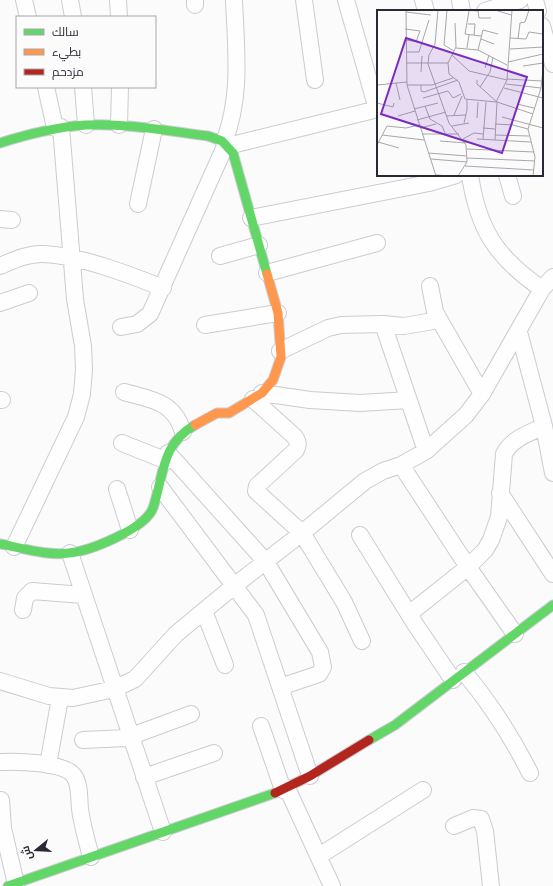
<svg xmlns="http://www.w3.org/2000/svg" width="553" height="886" font-family="'Open Sans',Cairo,sans-serif">
  <rect width="100%" height="100%" fill="#fbfbfb"/>
  <g fill="none" stroke-linecap="round" stroke-linejoin="round">
    <defs>
      <path id="street" d="M24 0 28 17
        M70 0 73 17
        M118 0 119 17
        M195 0V5
        M304 0 315 80
        M346 0 377 109
        M423 0 426 11
        M460 0 462 11
        M535 0 538 11
        M485 11 520 0
        M542 26 553 64
        M46 87 55 128
        M83 87 86 125
        M119 125 120 87
        M224 142C242 96 236 49 234 0
        M228 146 378 109
        M470 175C478 230 497 258 542 289
        M507 175 513 196
        M138 204 154 129
        M251 218 429 183 456 175
        M0 219 12 220
        M220 256 259 245
        M0 266C14 260 29 253 44 254 81 256 128 274 163 288
        M267 273 377 243
        M430 286 435 312 482 394
        M0 303 29 293
        M383 324 426 451
        M205 325 278 313
        M121 327 137 324 150 314 226 144
        M519 332 544 426 553 473
        M280 351 328 328 341 325 383 324 404 326 439 320
        M124 392C152 400 174 401 183 432
        M262 393 310 400 360 403 409 400
        M253 399 294 436C298 441 299 444 296 450L257 486 256 491 302 533 344 602 362 641
        M0 400H2
        M122 443 167 461
        M168 453 266 562 320 652 323 667 319 674 280 687
        M401 465 468 567 515 634
        M160 487 256 615 310 776
        M117 489 130 530
        M500 493 553 574
        M360 535 415 624 453 680
        M14 547 76 417 82 394 84 370 83 346 75 299 61 127
        M70 553 163 832
        M23 610 25 598 32 591 83 595
        M204 611 225 665
        M409 614 468 567 485 550 491 540 499 517 504 454C511 439 530 433 544 426
        M464 672C490 703 512 737 530 773
        M0 681 49 696 73 698 114 689 135 679 176 634 234 586 302 533 365 481 383 471 401 465 426 451 466 415 482 394 542 289 553 277
        M261 726 283 790
        M83 740 126 738 191 714
        M0 762C16 761 65 762 74 776 80 784 79 799 80 809 82 825 87 841 91 857
        M48 765 60 698
        M144 777 214 753
        M287 788 332 886
        M1 800 3 828 16 884
        M454 826 473 818 481 819 485 831 491 886
        M319 856 423 790"/>
      <path id="fast" d="M0 143C28 134 57 127 86 125 127 123 168 131 208 136L222 141 233 153 267 274
        M0 544C22 548 47 556 69 553 90 551 145 529 153 508 164 475 161 444 195 425
        M369 740 395 725 553 605
        M8 886 275 793"/>
      <path id="slow" d="M195 425 217 413H229L262 393 273 380 281 357 278 313 267 274"/>
      <path id="jam" d="M275 793 310 776 369 740"/>
    </defs>
    <!-- street casing -->
    <use href="#street" stroke="#cbccd2" stroke-width="18"/>
    <!-- fast casing -->
    <use href="#fast" stroke="#cbccd2" stroke-width="11"/>
    <!-- slow casing -->
    <use href="#slow" stroke="#cbccd2" stroke-width="11"/>
    <!-- jam casing -->
    <use href="#jam" stroke="#cbccd2" stroke-width="11"/>
    <!-- street -->
    <use href="#street" stroke="#fefefe" stroke-width="16"/>
    <!-- fast -->
    <use href="#fast" stroke="#63d668" stroke-width="9"/>
    <!-- slow -->
    <use href="#slow" stroke="#ff974d" stroke-width="9"/>
    <!-- jam -->
    <use href="#jam" stroke="#b3261e" stroke-width="9"/>
  </g>
  <!-- overview -->
  <g transform="translate(377 10)">
    <rect width="166" height="166" fill="#fbfbfb"/>
    <path fill="none" stroke="#a7a7ac" stroke-width="1" d="M29 0 30 75 59 166M61 0 58 34 52 45 51 54 72 113 89 135 90 152 81 166M70 0 67 35 77 41M85 0 102 1M118 0 134 5M92 1 88 24 104 26M101 1 102 8H114M29 2 54 5M78 13 79 37 71 53 72 64 82 72 88 89 119 92 130 70 135 0M91 14H98L97 25M28 19 43 21 39 32M133 28 149 29 152 22 166 24M104 29 117 34M141 29 143 13 148 12 152 0M29 30 41 32M79 38 101 40 130 55M90 38 92 25M133 39 166 37M101 40 106 20 121 24M29 42H42L52 10M75 45 92 61 130 70M131 52 166 44M29 53H71M146 56 166 53M108 58 112 45M44 62 45 46M130 69 165 71M100 70V74L120 92M19 73 23 90M129 74 164 78M0 75 30 72M30 75H55L76 68M44 75V81L47 82 81 70M103 77 113 62 116 47M127 78 166 88M46 88 71 81 76 88 84 84M120 92 156 104M0 93 16 97 17 93M140 94 157 98M48 96 53 109 65 116 68 123M37 99 61 93M77 105 85 86M21 106 38 101M69 106 89 105M125 107 166 118M100 108 101 92M40 110 69 102M87 113 90 100V90M118 114 136 115 151 119M75 116 92 113M43 118 59 114M106 118 118 119M45 124H82M5 125 47 130M118 125 152 126M86 129 97 123 106 124M100 129 154 132M106 129 109 92M118 130 120 92M63 131 89 133M1 132 22 138M0 135 10 116 29 118 42 115M90 139 157 142M51 143 90 146M90 148 158 151M54 149 90 152M88 156 157 160M59 165 74 166M156 166 158 147 151 119 164 78 166 60"/>
    <path fill="#7b2cbf" fill-opacity="0.15" stroke="#7b2cbf" stroke-width="2" d="M29 28 150 67 125 143 4 104Z"/>
    <rect width="166" height="166" fill="none" stroke="#292936" stroke-width="2"/>
  </g>
  <!-- legend -->
  <rect x="16" y="16" width="140" height="72" fill="#fbfbfb" stroke="#a7a7ac"/>
  <rect x="24" y="29" width="20" height="6" fill="#63d668" stroke="#a7a7ac"/>
  <text x="52" y="36" font-size="12" fill="#292936">سالك</text>
  <rect x="24" y="49" width="20" height="6" fill="#ff974d" stroke="#a7a7ac"/>
  <text x="52" y="56" font-size="12" fill="#292936">بطيء</text>
  <rect x="24" y="69" width="20" height="6" fill="#b3261e" stroke="#a7a7ac"/>
  <text x="52" y="76" font-size="12" fill="#292936">مزدحم</text>
  <!-- north arrow -->
  <g transform="translate(36 850) rotate(252)" stroke="#fbfbfb" stroke-width="3" paint-order="stroke">
  <path d="M0-3L7 15L0 10L-7 15Z" fill="#292936"/>
  <text y="-6" font-size="11" font-weight="bold" text-anchor="middle" fill="#292936">ش</text>
  </g>
</svg>
